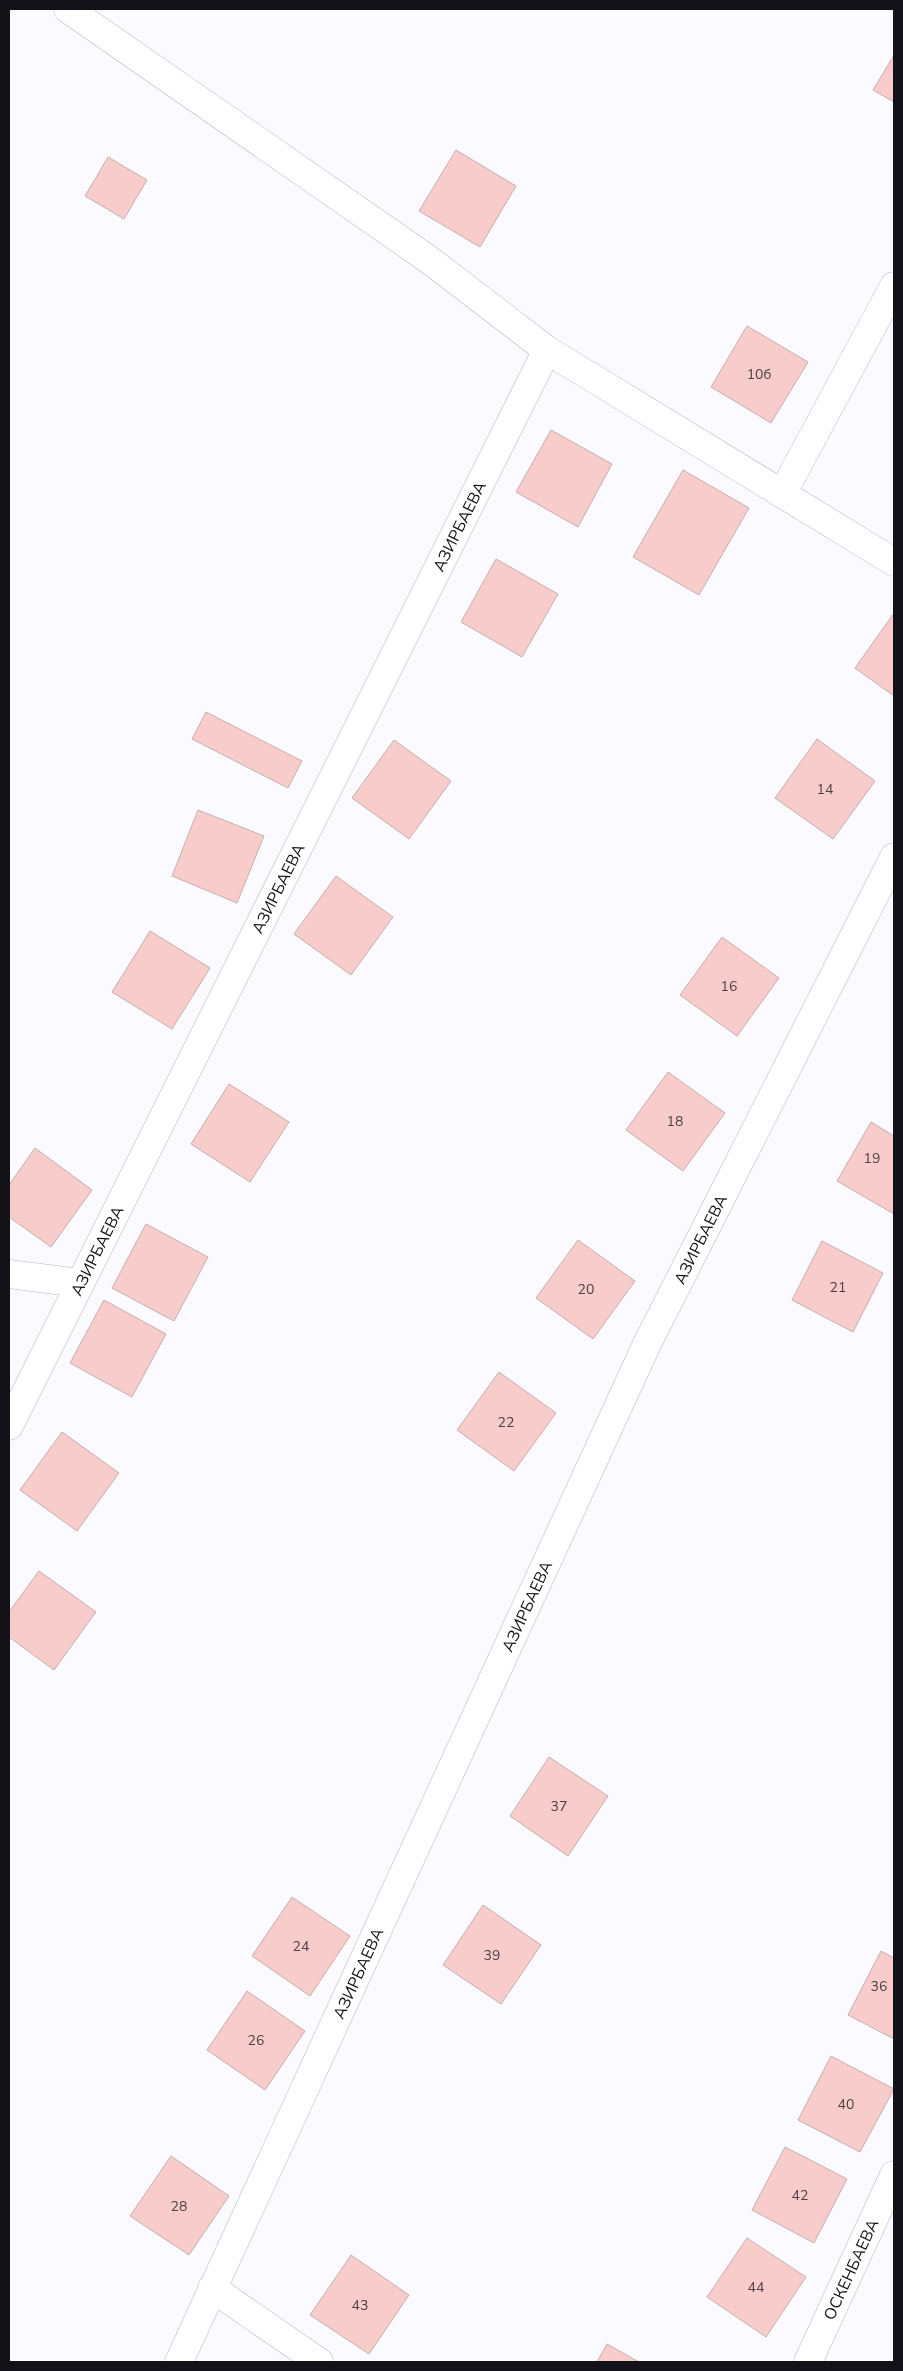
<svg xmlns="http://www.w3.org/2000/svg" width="903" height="2371" font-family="'Nunito Sans',sans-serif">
  <rect width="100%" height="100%" fill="#fbfbff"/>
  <!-- building -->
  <path fill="#f7cccb" stroke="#c5aead" d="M894 55V102L873 90Z
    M456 150 516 186 480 247 419 211Z
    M108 157 147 180 124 219 85 196Z
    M747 326 808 362 771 423 711 387Z
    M551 430 612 464 578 527 516 492Z
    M683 470 749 508 699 595 633 557Z
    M496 559 558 594 522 657 461 622Z
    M894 613V696L855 668Z
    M206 712 302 761 288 788 192 739Z
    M817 739 875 781 833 839 775 798Z
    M394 740 451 781 409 839 352 798Z
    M198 810 264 836 237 903 172 876Z
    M336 876 393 917 351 975 294 934Z
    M150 931 210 968 172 1029 112 992Z
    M722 937 779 978 737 1036 680 995Z
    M668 1072 725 1113 683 1171 626 1130Z
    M229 1084 289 1122 250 1182 191 1144Z
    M871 1122 894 1136V1214L837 1181Z
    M35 1148 92 1190 51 1247 9 1217V1185Z
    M146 1224 208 1257 174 1321 112 1288Z
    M578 1240 635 1281 593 1339 536 1298Z
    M822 1241 883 1273 853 1332 792 1300Z
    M104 1300 166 1334 132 1397 70 1363Z
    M499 1372 556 1413 514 1471 457 1430Z
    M62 1432 119 1473 77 1531 20 1490Z
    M39 1571 96 1612 54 1670 9 1637V1612Z
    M549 1757 608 1796 568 1856 510 1816Z
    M292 1897 350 1936 310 1996 252 1956Z
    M483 1905 541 1945 501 2004 443 1965Z
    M881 1951 894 1958V2039L848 2015Z
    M247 1991 305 2031 265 2090 207 2050Z
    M831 2056 894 2089 860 2152 798 2120Z
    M785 2147 847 2179 814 2243 752 2210Z
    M171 2156 229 2196 189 2255 130 2216Z
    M747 2238 806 2277 766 2337 707 2297Z
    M351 2255 409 2295 369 2354 310 2315Z
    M607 2344 639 2362H597Z"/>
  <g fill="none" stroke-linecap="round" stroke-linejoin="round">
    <defs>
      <g id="street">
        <path d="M68 9 428 259 547 350 894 562"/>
        <path d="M782 494 894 286"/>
        <path d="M9 1274 79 1283"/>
        <path id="s1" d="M9 1426 547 350"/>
        <path d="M212 2288 319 2362"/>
        <path id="s2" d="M179 2362 647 1344 894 857"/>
        <path id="s3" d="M808 2362 894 2175"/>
      </g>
    </defs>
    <!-- street casing -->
    <use href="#street" stroke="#b7b3c6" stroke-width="29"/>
    <!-- street -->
    <use href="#street" stroke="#fff" stroke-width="28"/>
  </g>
  <g text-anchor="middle" stroke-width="4" stroke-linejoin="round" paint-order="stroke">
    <!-- number labels -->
    <g font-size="14" fill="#4c4045">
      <text x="759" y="379">10б</text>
      <text x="825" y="794">14</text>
      <text x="729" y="991">16</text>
      <text x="675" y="1126">18</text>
      <text x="872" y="1163">19</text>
      <text x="838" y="1292">21</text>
      <text x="586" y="1294">20</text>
      <text x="506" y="1427">22</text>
      <text x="559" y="1811">37</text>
      <text x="301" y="1951">24</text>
      <text x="492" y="1960">39</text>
      <text x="879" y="1991">36</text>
      <text x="256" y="2045">26</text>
      <text x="846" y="2109">40</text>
      <text x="800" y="2200">42</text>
      <text x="179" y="2211">28</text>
      <text x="756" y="2292">44</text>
      <text x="360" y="2310">43</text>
    </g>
    <!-- street labels -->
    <g font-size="16" fill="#131218" stroke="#fff">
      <text dy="6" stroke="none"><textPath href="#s1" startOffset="1006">АЗИРБАЕВА</textPath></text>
      <text dy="6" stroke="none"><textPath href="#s1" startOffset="601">АЗИРБАЕВА</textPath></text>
      <text dy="6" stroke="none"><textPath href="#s2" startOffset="1238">АЗИРБАЕВА</textPath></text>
      <text dy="6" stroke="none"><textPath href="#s1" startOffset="196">АЗИРБАЕВА</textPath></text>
      <text dy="6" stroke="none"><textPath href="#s2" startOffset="832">АЗИРБАЕВА</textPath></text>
      <text dy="6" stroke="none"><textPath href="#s2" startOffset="428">АЗИРБАЕВА</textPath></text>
      <text dy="6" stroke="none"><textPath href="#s3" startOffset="102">ОСКЕНБАЕВА</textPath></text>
    </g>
  </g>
  <!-- border -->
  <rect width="903" height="2371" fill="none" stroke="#131218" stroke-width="20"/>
</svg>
